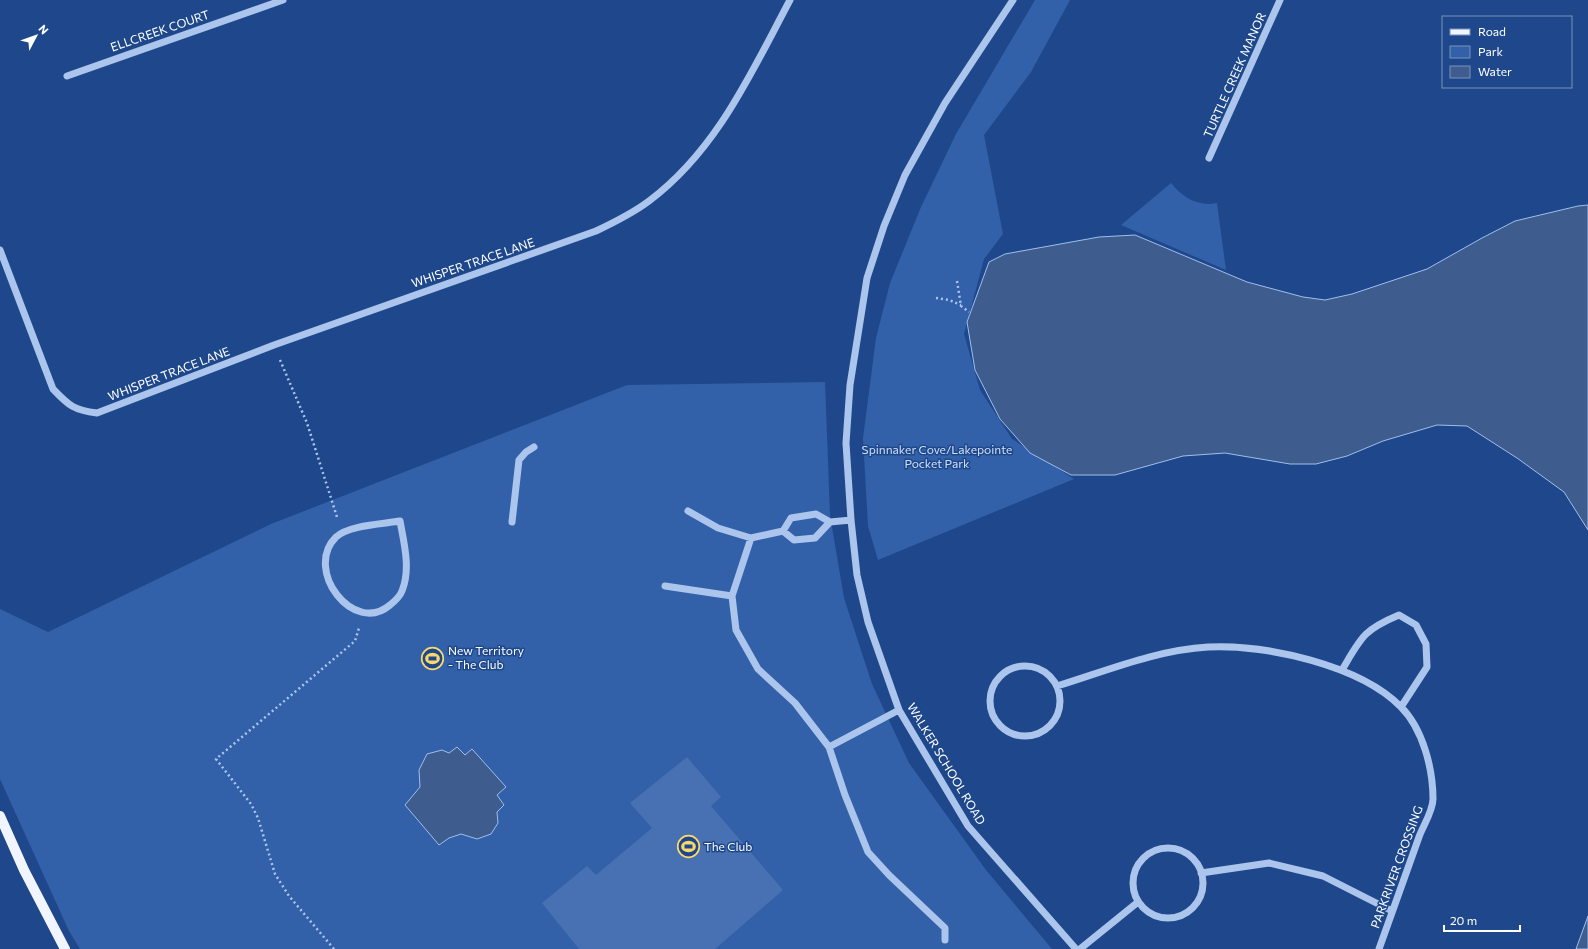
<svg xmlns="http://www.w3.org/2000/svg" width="1588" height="949" font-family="Commissioner,sans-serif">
  <rect width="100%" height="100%" fill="#1e488b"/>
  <!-- green -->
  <path fill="#3261a9" d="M1035 0H1070L1031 72 984 135 1003 234 984 259 964 334 980 390 1012 439 1074 479 878 560 868 526 863 438 876 338 890 283 921 207 956 134Z
    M1171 183C1182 197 1198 207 1217 203L1226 270 1121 225Z
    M825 382 830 515 844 598 872 684 909 763 986 870 1052 949H80L69 931 0 779V609L48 632 271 524 627 385Z"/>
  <!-- water -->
  <path fill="#3f5c8e" stroke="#9ebfed" d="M1588 205V530L1564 492 1517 458 1467 426 1437 425 1383 441 1347 456 1316 464H1290L1225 453 1183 456 1115 475H1071L1030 453 1000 419 975 370 967 322 989 262 1005 254 1099 237 1135 235 1247 282 1303 297 1325 300 1352 294 1427 269 1482 238 1515 221 1578 206Z
    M457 747 465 755 472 749 506 787 497 795 504 805 497 812 498 823 491 834 477 839 461 834 449 838 439 845 405 805 420 787 419 770 427 754 442 750 449 753Z
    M1588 916V949H1576Z"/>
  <!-- building -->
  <path fill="#4771b3" d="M687 757 721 797 711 806 783 890 715 949H579L542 903 587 866 596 875 652 828 630 803Z"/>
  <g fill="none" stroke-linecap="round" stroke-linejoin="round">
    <!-- path -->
    <path stroke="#abc5ec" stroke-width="2.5" stroke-dasharray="2 3" stroke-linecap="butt" d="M957 281 961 306 969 312
      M936 298 949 300 961 305
      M280 360 307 423 337 517
      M334 949 289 896 275 874 258 818 251 804 216 759 355 641 359 628"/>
    <!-- minor -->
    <path stroke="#abc5ec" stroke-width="7" d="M1013 0 945 103 905 175 884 226 867 278 850 385 846 443 851 520 857 575 868 622 899 710 968 826 1076 949
      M67 76 283 0
      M1209 158 1280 0
      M0 250 53 389C69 406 74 410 97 413L274 345 596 231C615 222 633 213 649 201 717 150 751 73 790 0
      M688 511 718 528 751 538
      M400 521C404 543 411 569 402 591 400 596 395 601 390 605 354 636 303 570 336 537 349 525 383 524 400 521Z
      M512 522 519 460 526 452 534 447
      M783 531 794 540 815 538 830 522
      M665 586 732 596
      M990 701a35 35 0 1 1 70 0a35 35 0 1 1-70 0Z
      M1342 670C1361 638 1363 630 1399 615L1416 625 1426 644 1427 667 1401 707
      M1057 686C1106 671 1156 650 1208 647 1265 644 1360 665 1401 707 1423 729 1433 769 1433 799 1433 811 1423 826 1419 837 1406 874 1392 912 1379 949
      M899 710 829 747 845 795 868 852 889 875 945 928V940
      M829 747 795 703 758 669 736 630 732 596 751 538 783 531 791 518 816 514 830 522 851 520
      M1133 883a35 35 0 1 1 70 0a35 35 0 1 1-70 0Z
      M1201 873 1269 863 1323 876 1392 911
      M1080 949 1138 902"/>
    <!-- major -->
    <path stroke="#f0f5ff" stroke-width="10" d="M0 816 24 870 65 949"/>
  </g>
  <!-- icons -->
  <defs>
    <symbol id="stadium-ring" viewBox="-11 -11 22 22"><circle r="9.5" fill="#1e488b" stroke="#fad96a" stroke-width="1.5"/><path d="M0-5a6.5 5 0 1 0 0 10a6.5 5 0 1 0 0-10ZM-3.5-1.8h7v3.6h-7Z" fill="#fad96a"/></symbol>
  </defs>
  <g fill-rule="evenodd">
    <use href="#stadium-ring" x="420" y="646" width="25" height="25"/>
    <use href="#stadium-ring" x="676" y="834" width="25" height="25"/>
  </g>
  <g text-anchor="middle" stroke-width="3" stroke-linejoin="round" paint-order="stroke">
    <!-- street labels -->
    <g font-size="12" fill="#fff" stroke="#1e488b">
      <text transform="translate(160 31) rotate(-19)" y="4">ELLCREEK COURT</text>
      <text transform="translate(1235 75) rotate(-66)" y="4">TURTLE CREEK MANOR</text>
      <text transform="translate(473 263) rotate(-19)" y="4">WHISPER TRACE LANE</text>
      <text transform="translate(169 374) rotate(-21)" y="4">WHISPER TRACE LANE</text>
      <text transform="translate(946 764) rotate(59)" y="4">WALKER SCHOOL ROAD</text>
      <text transform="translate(1397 867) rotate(-70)" y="4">PARKRIVER CROSSING</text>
    </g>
    <!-- park labels -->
    <g font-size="12" fill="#d0e0f9" stroke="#1e488b">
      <text x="937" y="454">Spinnaker Cove/Lakepointe<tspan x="937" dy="14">Pocket Park</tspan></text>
    </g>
    <!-- poi labels -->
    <g font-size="12" fill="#fff" stroke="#1e488b" text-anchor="start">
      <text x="448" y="655">New Territory<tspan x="448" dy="14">- The Club</tspan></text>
      <text x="704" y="851">The Club</text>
    </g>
  </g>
  <!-- legend -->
  <rect x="1442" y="16" width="130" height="72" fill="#1e488b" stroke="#7891b9"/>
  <rect x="1450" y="29" width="20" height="6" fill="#f0f5ff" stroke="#7891b9"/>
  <text x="1478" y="36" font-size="12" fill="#ffffff">Road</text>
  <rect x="1450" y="46" width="20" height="12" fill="#3261a9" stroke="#7891b9"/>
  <text x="1478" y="56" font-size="12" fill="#ffffff">Park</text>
  <rect x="1450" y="66" width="20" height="12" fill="#3f5c8e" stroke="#7891b9"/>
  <text x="1478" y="76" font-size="12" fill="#ffffff">Water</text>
  <!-- north arrow -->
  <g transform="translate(36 36) rotate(49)" stroke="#1e488b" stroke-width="3" paint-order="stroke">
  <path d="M0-3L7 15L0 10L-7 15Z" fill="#ffffff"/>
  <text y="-6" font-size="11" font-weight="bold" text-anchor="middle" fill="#ffffff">N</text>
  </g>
  <!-- scale -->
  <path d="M1444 925v6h76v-6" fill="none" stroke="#ffffff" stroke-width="2"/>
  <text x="1450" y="925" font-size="12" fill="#ffffff" stroke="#1e488b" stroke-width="3" paint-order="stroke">20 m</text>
</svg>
